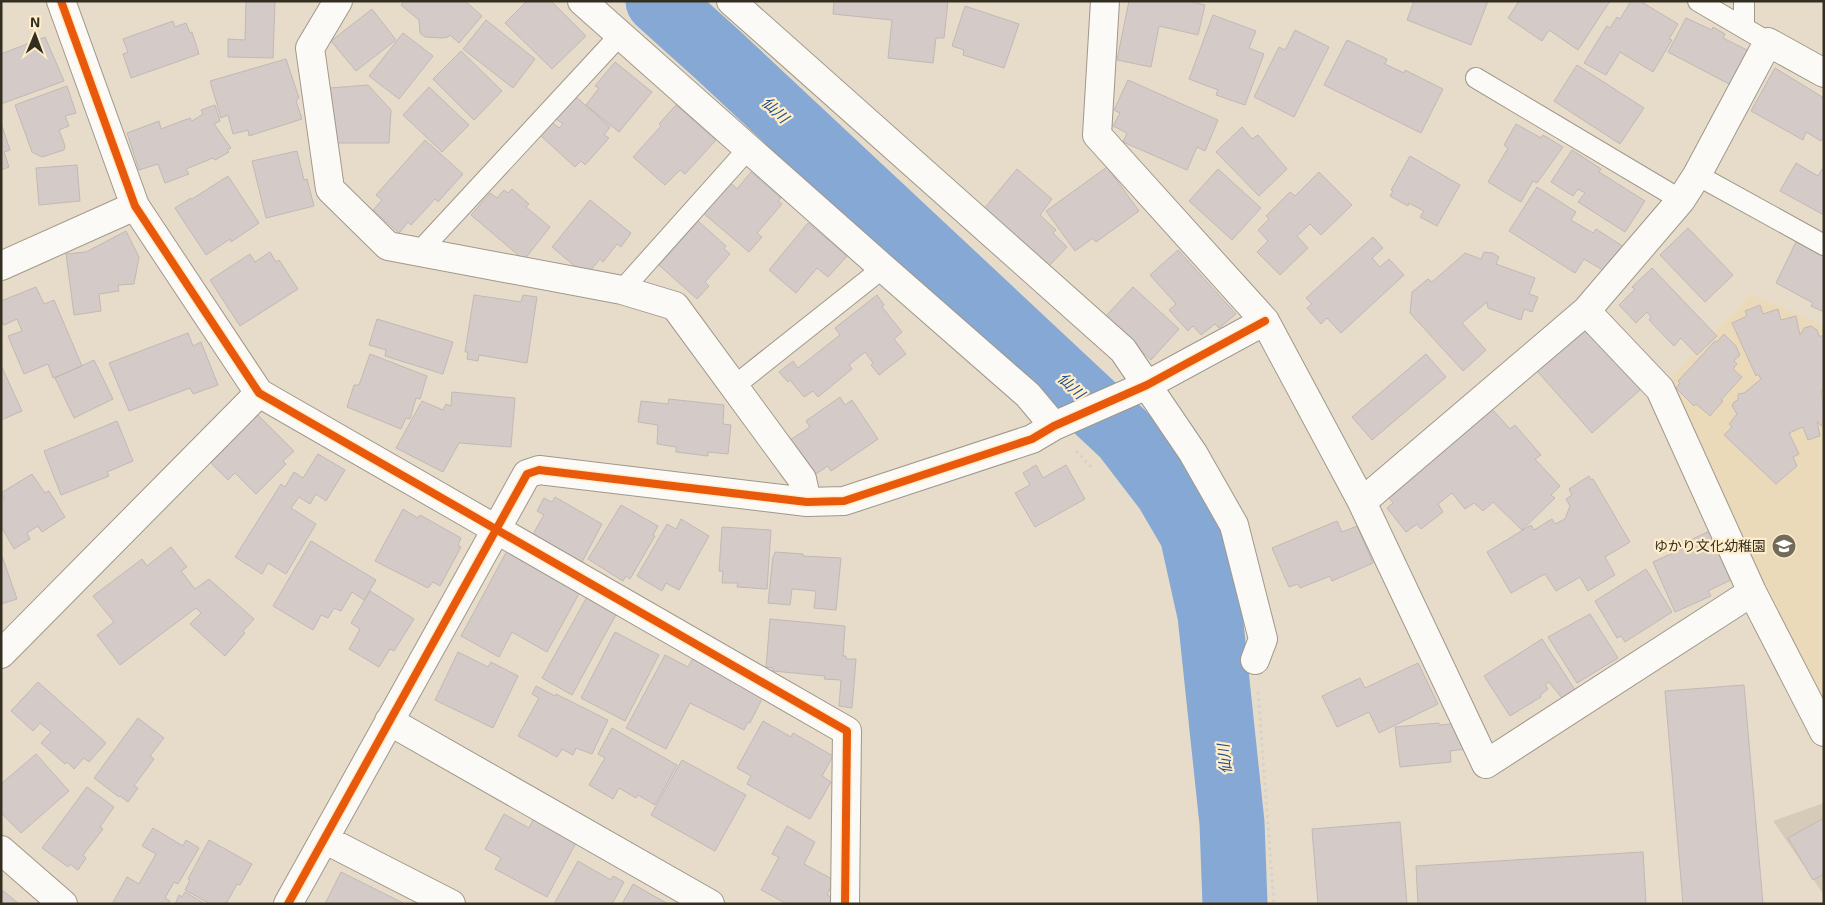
<svg xmlns="http://www.w3.org/2000/svg" width="1825" height="905" font-family="'Exo 2','Noto Sans JP',sans-serif">
  <rect width="100%" height="100%" fill="#e6dcc9"/>
  <!-- commercial -->
  <path fill="#d6cbb8" d="M1824 803V895L1773 821Z"/>
  <!-- built -->
  <path fill="#eadaba" d="M1751 294 1824 326V708L1665 384Z"/>
  <g fill="none" stroke-linecap="round" stroke-linejoin="round">
    <!-- river -->
    <path stroke="#85a8d4" stroke-width="65" d="M658 1 718 55 1124 435 1167 491 1192 534 1210 615 1232 823 1235 904"/>
  </g>
  <!-- building -->
  <path fill="#d4cac7" stroke="#c2b8b5" d="M246 1H275L273 58 228 57V39L245 40Z
    M404 1H465L482 16 459 43 450 35 448 37 443 38 425 37 420 33 419 20 401 5Z
    M527 1H551L586 36 552 69 505 23Z
    M834 1H948L944 38H936L933 63 888 58 892 20 833 14Z
    M1129 1H1189L1205 5 1198 35 1159 26 1151 67 1117 60Z
    M1414 1H1488L1471 45 1407 20Z
    M1519 1H1610L1578 50 1549 30 1542 41 1508 18Z
    M1631 1H1640L1678 24 1669 39 1672 40 1653 72 1620 52 1606 75 1584 63 1607 26 1610 28 1617 17 1620 19Z
    M965 6 1019 24 1004 68 963 55 964 50 952 46Z
    M372 9 396 40 356 71 331 41Z
    M1213 15 1256 31 1249 48 1264 54 1245 105 1216 95 1218 90 1189 79Z
    M1686 18 1712 30 1713 27 1725 34 1723 38 1749 51 1731 85 1668 52Z
    M486 20 535 59 513 88 463 49Z
    M173 21 175 27 186 23 190 33 192 32 199 54 131 78 123 54 128 52 123 39Z
    M1295 30 1329 47 1294 117 1254 97 1279 47 1285 50Z
    M403 33 433 56 399 99 369 76Z
    M45 37 64 81 1 104V54Z
    M1347 40 1387 59 1385 64 1404 73 1405 70 1443 89 1421 133 1324 85Z
    M461 51 502 91 474 120 433 79Z
    M286 59 299 98 296 101 302 119 249 136 248 130 233 134 228 115 221 118 210 81Z
    M615 62 652 92 619 132 586 105 599 88 595 86Z
    M1577 65 1644 108 1620 144 1554 101Z
    M1775 68 1824 98V136L1821 141 1806 132 1803 140 1751 111Z
    M1128 80 1218 120 1205 151 1197 147 1187 170 1123 142 1127 133 1113 126 1120 113 1114 110Z
    M368 85 391 110 389 143H330V88Z
    M67 86 76 113 65 116 69 126 59 130 65 146 64 150 42 157 32 152 15 105Z
    M429 87 469 125 442 152 403 115Z
    M575 96 610 127 604 135 609 138 585 165 581 161 575 167 540 135 551 122 559 128 563 124 555 118Z
    M215 105 220 121 214 124 231 148 227 150 229 152 215 160 213 158 186 169 189 174 165 183 158 164 139 170 127 133 159 121 161 129 190 118 192 121 203 114 201 110Z
    M676 105 716 140 685 174 680 170 665 185 633 157 661 126 659 124Z
    M1 123 10 150 4 152 9 167 1 170Z
    M1516 124 1541 138 1543 135 1563 147 1537 183 1533 181 1521 202 1488 182 1508 148 1504 145Z
    M1242 127 1252 139 1258 135 1287 169 1259 196 1216 152Z
    M425 140 463 174 438 202 435 199 411 225 408 222 399 233 373 210 382 200 376 195Z
    M1572 150 1601 169 1599 172 1645 201 1625 232 1578 202 1585 193 1578 189 1573 196 1551 182Z
    M297 151 304 180 307 179 314 206 266 218 252 161Z
    M1410 156 1460 185 1437 226 1420 217 1424 211 1409 203 1408 206 1390 196 1393 191 1391 190Z
    M1796 163 1818 176 1824 166V215L1780 191Z
    M77 165 80 201 39 205 36 168Z
    M1107 167 1139 211 1096 242 1093 238 1075 251 1046 211Z
    M1017 169 1052 199 1040 215 1056 230 1053 233 1067 247 1049 266 983 210Z
    M1218 169 1261 208 1232 240 1189 201Z
    M751 172 781 198 778 201 782 204 757 233 762 237 749 252 703 213 730 182 737 189Z
    M1319 172 1352 205 1321 235 1310 224 1297 236 1308 248 1280 275 1257 252 1268 241 1258 230 1269 219 1266 216 1290 192 1295 196Z
    M228 176 259 223 231 242 230 239 206 255 175 208 191 198 192 199Z
    M1537 187 1576 212 1571 220 1593 233 1596 229 1624 247 1608 273 1584 259 1575 273 1509 231Z
    M512 189 529 204 526 207 550 227 524 260 471 215 490 193 497 198 504 190 508 193Z
    M590 200 631 233 621 247 617 244 603 262 600 259 590 271 583 273 552 247Z
    M698 221 726 246 724 249 730 254 705 282 709 286 697 299 659 265Z
    M808 223 847 256 828 277 817 268 796 293 769 270Z
    M1688 228 1733 275 1705 302 1660 255Z
    M126 231 139 257 134 284 118 285 119 291 99 294 101 311 74 315 66 254 86 252Z
    M1373 237 1383 248 1372 258 1380 267 1389 259 1404 275 1341 333 1327 318 1321 324 1307 308 1312 304 1306 298Z
    M1796 242 1824 256V312L1811 306 1813 303 1776 283Z
    M1178 250 1236 314 1219 328 1215 324 1201 335 1193 326 1188 331 1169 310 1176 304 1150 275Z
    M270 252 276 262 279 260 298 289 240 326 210 280 250 254 255 262Z
    M1484 252 1493 253 1499 257 1496 264 1535 278 1529 294 1538 297 1532 312 1524 309 1521 320 1488 308 1487 302 1462 323 1486 350 1463 371 1410 313 1412 292 1428 279 1432 282 1465 253 1481 259Z
    M1652 268 1717 336 1697 355 1681 338 1674 346 1649 320 1651 317 1647 312 1636 323 1619 305 1635 289 1632 287Z
    M36 287 44 304 54 300 82 366 53 378 48 364 24 374 8 336 22 331 17 319 4 325 1 320V301Z
    M1133 287 1179 329 1151 360 1105 317Z
    M474 295 521 302 523 295 537 297 527 363 479 355 478 361 467 359 468 352H465Z
    M877 295 884 305 882 307 902 332 894 339 906 354 879 375 871 365 873 363 865 352 849 365 852 369 818 397 813 391 804 397 790 380 788 382 779 372 793 361 798 368 840 335 835 328Z
    M1760 305 1763 314 1778 309 1781 320 1796 316 1800 335 1804 328 1811 326 1817 330 1819 336H1824V391H1821L1824 408V426L1820 425 1817 421 1820 436 1808 440 1803 427 1789 433 1799 454 1793 457 1797 466 1776 484 1724 435 1732 427 1729 424 1737 414 1732 406 1734 402 1738 400V394L1744 393 1761 379 1758 374 1756 376 1732 323 1747 316 1745 311Z
    M377 319 453 342 443 374 385 356 386 350 369 345Z
    M1584 329 1593 339 1599 334 1617 363 1641 389 1592 433 1537 371Z
    M188 333 193 346 201 342 218 385 193 394 190 388 129 411 109 363Z
    M1724 334 1736 346 1740 355 1734 361 1737 364 1733 369 1742 377 1721 400 1723 401 1710 416 1696 404 1694 406 1676 388 1680 383 1678 381 1715 341 1717 342Z
    M370 354 427 376 420 399 416 398 410 419 406 418 401 429 347 407 354 385H359Z
    M1426 354 1446 377 1372 440 1352 417Z
    M94 360 113 399 74 418 55 378Z
    M1 365 22 411 1 420Z
    M452 392 515 398 511 447 459 443 443 472 396 448 422 401 443 410 446 404 451 406Z
    M840 397 845 405 852 400 878 439 831 471 828 466 814 475 790 440 810 427 806 421Z
    M669 399 724 405 723 424 731 425 728 454 708 452V456L676 452V447L657 444 658 425 638 422 641 401 668 404Z
    M1491 408 1510 429 1515 425 1541 455 1535 459 1560 486 1551 495 1555 498 1522 530 1493 502 1483 511 1474 503 1465 509 1452 493 1438 504 1443 512 1421 529 1417 524 1406 532 1387 508 1393 503 1389 498Z
    M258 415 294 451 283 461 286 464 256 494 235 473 228 480 211 463Z
    M117 421 133 461 107 472 109 476 61 495 44 451Z
    M318 454 345 470 326 501 316 494 310 504 299 497 291 508 316 524 286 574 268 563 262 574 235 557 281 484 285 487 294 472 303 478Z
    M1036 465 1043 478 1066 465 1085 499 1035 527 1015 493 1030 485 1023 473Z
    M32 474 45 493 49 491 65 517 42 532 38 526 27 533 30 539 14 549 1 526V500L4 499 1 493Z
    M1589 476 1591 480 1593 479 1630 542 1605 557 1615 575 1588 591 1580 577 1556 591 1545 574 1511 593 1487 552 1531 525 1534 530 1552 519 1555 524 1565 519 1570 506 1566 499 1572 495 1569 489Z
    M555 497 602 524 582 562 533 534 544 515 537 511 544 498 552 502Z
    M621 505 658 526 653 535 655 536 630 579 626 576 623 581 588 559Z
    M403 509 418 518 420 515 461 538 458 545 461 547 440 586 433 582 428 588 375 561Z
    M681 519 709 536 679 590 666 583 662 591 637 576 667 524 676 529Z
    M1337 521 1342 532 1357 526 1373 563 1332 581 1330 576 1300 588 1298 584 1289 587 1272 548Z
    M722 527 771 530 767 589 737 587 738 583H722L723 571H719Z
    M1718 527 1739 576 1708 591 1711 596 1675 612 1653 562 1684 548 1682 544Z
    M311 541 376 580 364 600 352 592 341 611 334 608 328 618 321 615 313 630 273 606Z
    M171 547 187 567 181 571 195 589 209 579 254 619 243 631 245 633 225 656 190 624 201 613 196 608 120 665 97 635 114 622 93 596 142 559 147 566Z
    M508 549 581 590 547 652 512 632 499 657 461 636Z
    M775 552 803 554V556L841 558 836 610 814 608 816 591 792 589 790 605 768 603 773 556H774Z
    M1 553 17 599 1 604Z
    M1646 569 1672 612 1625 642 1621 636 1617 638 1595 601Z
    M370 591 414 619 394 651 390 649 379 667 349 649 360 629 351 623Z
    M588 595 618 611 572 695 542 678Z
    M1590 614 1618 658 1577 683 1548 637Z
    M770 619 845 626 843 656H846V659H856L852 708 839 706 841 680 824 679 825 676 773 671V668L766 667Z
    M615 632 659 655 625 721 581 698Z
    M1542 639 1575 690 1562 698 1549 682 1545 685 1548 689 1540 695 1541 697 1510 716 1484 676Z
    M458 652 488 667 491 662 518 676 493 728 435 700Z
    M665 655 688 667 695 655 764 695 750 723 748 722 744 730 690 703 666 749 626 728Z
    M1418 663 1438 704 1379 733 1369 712 1337 727 1322 696 1360 678 1365 688Z
    M38 682 106 743 89 762 84 758 74 769 67 762 65 764 41 743 51 732 40 723 33 731 11 711Z
    M1744 685 1763 904H1683L1665 691Z
    M536 686 555 696 556 694 608 720 592 754 576 748 573 755 562 749 557 757 518 736 539 698 532 694Z
    M138 718 164 738 150 756 154 759 134 786 138 788 128 802 120 796 119 797 94 778Z
    M763 721 791 737 793 733 833 756 822 776 831 782 810 819 747 784 751 776 737 768Z
    M1439 723V725L1462 723 1465 749 1450 751 1451 762 1400 767 1395 727Z
    M612 728 677 765 655 805 638 795 636 798 619 788 613 799 589 785 605 758 598 754Z
    M36 754 69 791 21 833 1 813V784Z
    M682 760 746 795 715 851 651 815Z
    M87 787 114 807 100 827 103 829 83 855 86 858 78 870 70 864 68 867 42 848Z
    M504 814 529 828 535 816 578 839 547 897 495 869 501 858 485 849Z
    M1824 818V874L1813 880 1788 838Z
    M1400 822 1407 904H1318L1312 829Z
    M787 826 815 842 804 864 834 880 827 895 835 899 832 904H787L761 890 779 857 772 854Z
    M153 828 183 846 186 840 199 848 178 884 174 882 165 898 170 901 168 904H112L127 877 139 884 156 854 142 846Z
    M209 840 252 864 240 885 237 884 226 904H210L185 890 190 880 188 879Z
    M1643 852 1646 904H1418L1416 866Z
    M578 861 611 880 613 876 624 882 612 904H554Z
    M341 872 405 904H325Z
    M633 884 668 904H622Z
    M1 889 19 904H1Z
    M185 892 205 904H175L179 895 182 897Z"/>
  <g fill="none" stroke-linecap="round" stroke-linejoin="round">
    <defs>
      <path id="service" d="M1698 1 1768 42
        M1744 28V1
        M1476 78 1681 200
        M1697 175 1824 245
        M419 252 620 35
        M622 290 748 149
        M733 387 883 268"/>
      <path id="minor" d="M61 1 135 206 259 393 847 731 845 904
        M338 1 310 48 330 189 388 246 622 290 675 306 802 479 807 502
        M582 1 883 268 1028 395 1054 426
        M731 1 1123 350 1193 453 1234 525 1263 639 1255 660
        M1105 1 1097 135 1265 321 1362 502 1486 764 1752 592
        M1 266 135 206
        M1586 311 1660 389 1752 592 1824 732
        M1362 502 1586 311 1681 200 1697 175 1768 42 1824 73
        M1 654 259 393
        M389 721 710 904
        M324 839 451 904
        M1 850 63 904
        M288 904 527 474 539 470 807 502 844 501 1032 439 1054 426 1147 385 1265 321"/>
    </defs>
    <!-- service casing -->
    <use href="#service" stroke="#a0988a" stroke-width="22"/>
    <!-- minor casing -->
    <use href="#minor" stroke="#a0988a" stroke-width="30"/>
    <!-- path -->
    <path stroke="#d5d2cc" stroke-width="3" stroke-dasharray="2.5 4" stroke-linecap="butt" d="M1076 451 1094 470
      M1258 692 1274 904"/>
    <!-- service -->
    <use href="#service" stroke="#fbfaf7" stroke-width="20"/>
    <!-- minor -->
    <use href="#minor" stroke="#fbfaf7" stroke-width="28"/>
    <defs>
      <path id="cycleway" d="M61 1 135 206 259 393 847 731 845 904
        M288 904 527 474 539 470 807 502 844 501 1032 439 1054 426 1147 385 1265 321"/>
    </defs>
    <!-- cycleway casing -->
    <use href="#cycleway" stroke="#ffedca" stroke-width="11"/>
    <!-- cycleway -->
    <use href="#cycleway" stroke="#e8590c" stroke-width="8"/>
  </g>
  <!-- icons -->
  <defs>
    <symbol id="school-disc" viewBox="-11 -11 22 22"><circle r="9.5" fill="#726b5b" stroke="#ffedca"/><path d="M0-5L7-2L0 1L-7-2ZM-4 1L0 2.5L4 1V4Q0 6-4 4Z" fill="#fff"/></symbol>
  </defs>
  <g fill-rule="evenodd">
    <use href="#school-disc" x="1770" y="532" width="28" height="28"/>
  </g>
  <g text-anchor="middle" stroke-width="4.5" stroke-linejoin="round" paint-order="stroke">
    <!-- poi labels -->
    <g font-size="14" fill="#342e20" stroke="#ffedca" text-anchor="end">
      <text x="1766" y="551">ゆかり文化幼稚園</text>
    </g>
    <!-- water labels -->
    <g font-size="15" font-style="italic" fill="#1b4d90" stroke="#ffedca">
      <text transform="translate(775 110) rotate(43)" y="5">仙川</text>
      <text transform="translate(1071 386) rotate(43)" y="5">仙川</text>
      <text transform="translate(1225 759) rotate(-96)" y="5">仙川</text>
    </g>
  </g>
  <!-- border -->
  <rect width="1825" height="905" fill="none" stroke="#342e20" stroke-width="5"/>
  <!-- north arrow -->
  <g transform="translate(35 35) rotate(1)" stroke="#ffedca" stroke-width="4" paint-order="stroke">
  <path d="M0-4L9 19L0 12L-9 19Z" fill="#342e20"/>
  <text y="-8" font-size="14" font-weight="bold" text-anchor="middle" fill="#342e20">N</text>
  </g>
</svg>
